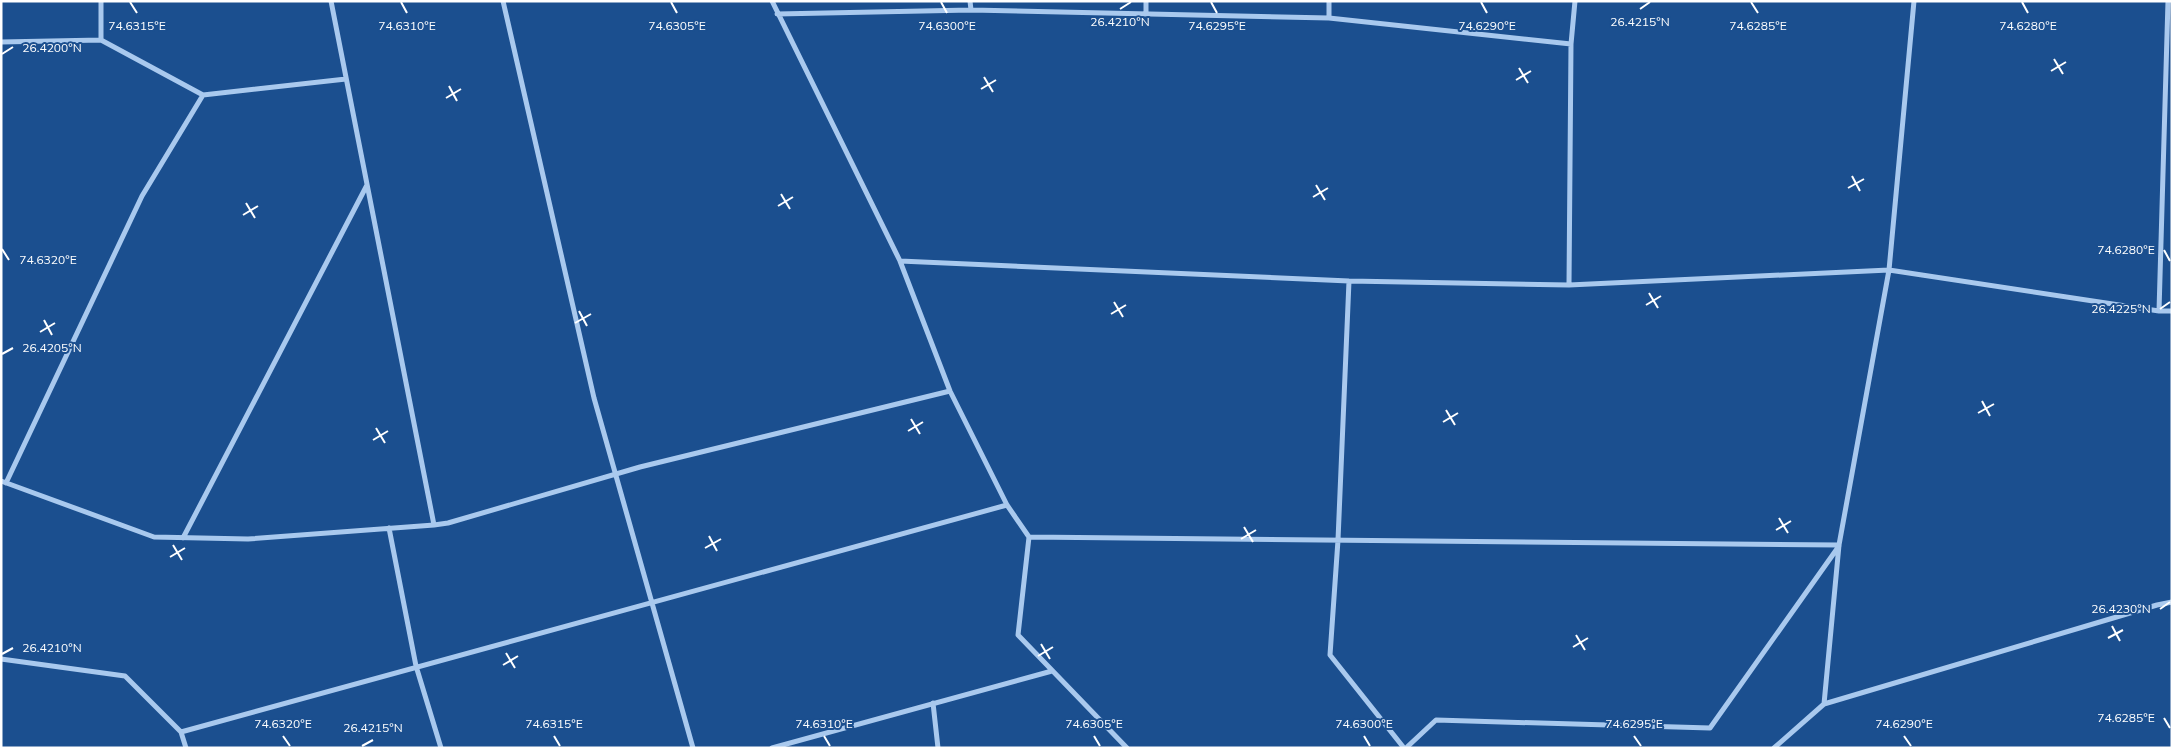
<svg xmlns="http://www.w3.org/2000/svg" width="2173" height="749" font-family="Mulish,sans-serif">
  <rect width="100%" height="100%" fill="#1b4f8f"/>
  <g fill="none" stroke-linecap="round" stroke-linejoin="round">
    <!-- street -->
    <path stroke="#a9c9ee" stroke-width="5" d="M331 1 434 525
      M503 1 594 398 693 748
      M772 1 900 261 950 391 1007 505 1029 537 1018 635 1127 748
      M970 1 971 10
      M777 14 971 10 1329 18 1571 44
      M1146 14V1
      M1329 18V1
      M101 40V1
      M1 42 101 40 203 95 346 79
      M900 261 1349 281 1569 285 1889 270 2159 311H2172
      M1349 281 1338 540 1330 655 1404 748
      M1569 285 1571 44 1575 1
      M2159 311 2168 1
      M1 481 154 537 248 539 434 525 448 523 640 467 950 391
      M6 483 142 196 203 95
      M389 528 416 666 441 748
      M1029 537 1839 545
      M183 538 367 185
      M1 659 125 676 181 732 186 748
      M933 703 938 748
      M1824 704 1839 545 1889 270 1914 1
      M181 732 1007 505
      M772 748 1052 671
      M1406 748 1436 720 1710 728 1839 546
      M1774 748 1824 704 2157 605 2172 602"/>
  </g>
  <!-- ticks -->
  <path fill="none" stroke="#fff" stroke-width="2" d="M130 2 137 13M401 2 407 13M671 2 677 13M941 2 947 13M1211 2 1217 13M1481 2 1487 13M1751 2 1758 13M2022 2 2028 13M1120 9 1131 2M1640 9 1650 2M2 54 13 47M2054 59 2063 74M1519 68 1528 83M2051 71 2066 62M984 77 993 92M1516 80 1531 71M449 86 457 101M981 89 996 80M446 98 461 89M1852 176 1860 191M1316 185 1325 200M1848 188 1864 179M781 194 790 209M1313 197 1328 188M246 203 255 218M778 206 793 197M243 215 258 206M2 249 9 260M2164 250 2170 261M1649 293 1658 308M1114 302 1123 317M1646 305 1661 296M2160 309 2170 302M579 311 587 326M1111 314 1126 305M44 320 52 335M575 323 591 314M40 332 55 323M2 354 13 348M1982 401 1990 416M1446 410 1455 425M1978 413 1994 404M911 419 920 434M1443 422 1458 413M376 428 385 443M908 431 923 422M373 440 388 431M1779 518 1788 533M1244 527 1253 542M1776 530 1791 521M709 536 717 551M1241 539 1256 530M173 545 182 560M705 548 721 539M170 557 185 548M2160 609 2170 602M2112 626 2120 641M1576 635 1585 650M2108 638 2123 630M1041 644 1050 659M1573 647 1588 638M506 653 515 668M2 654 13 648M1038 656 1053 647M503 665 518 656M2164 718 2170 728M283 736 290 746M554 736 560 746M824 736 830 746M1094 736 1100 746M1364 736 1370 746M1634 736 1641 746M1904 736 1911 746M362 746 373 740"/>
  <g font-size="12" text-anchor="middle" fill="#fff" stroke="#1b4f8f" stroke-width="4" stroke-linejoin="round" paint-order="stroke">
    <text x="1120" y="26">26.4210°N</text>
    <text x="1640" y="26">26.4215°N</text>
    <text x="1487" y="30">74.6290°E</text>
    <text x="2028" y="30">74.6280°E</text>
    <text x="137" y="30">74.6315°E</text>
    <text x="407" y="30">74.6310°E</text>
    <text x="677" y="30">74.6305°E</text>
    <text x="947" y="30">74.6300°E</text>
    <text x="1217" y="30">74.6295°E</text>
    <text x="1758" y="30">74.6285°E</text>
    <text x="52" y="52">26.4200°N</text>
    <text x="2126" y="254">74.6280°E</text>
    <text x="48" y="264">74.6320°E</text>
    <text x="2121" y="313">26.4225°N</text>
    <text x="52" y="352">26.4205°N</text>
    <text x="2121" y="613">26.4230°N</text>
    <text x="52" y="652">26.4210°N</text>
    <text x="2126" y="722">74.6285°E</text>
    <text x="283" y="728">74.6320°E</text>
    <text x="554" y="728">74.6315°E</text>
    <text x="824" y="728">74.6310°E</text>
    <text x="1094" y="728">74.6305°E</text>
    <text x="1364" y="728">74.6300°E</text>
    <text x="1634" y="728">74.6295°E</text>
    <text x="1904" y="728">74.6290°E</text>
    <text x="373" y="732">26.4215°N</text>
  </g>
  <!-- border -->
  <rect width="2173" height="749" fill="none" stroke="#ffffff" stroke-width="5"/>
</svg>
